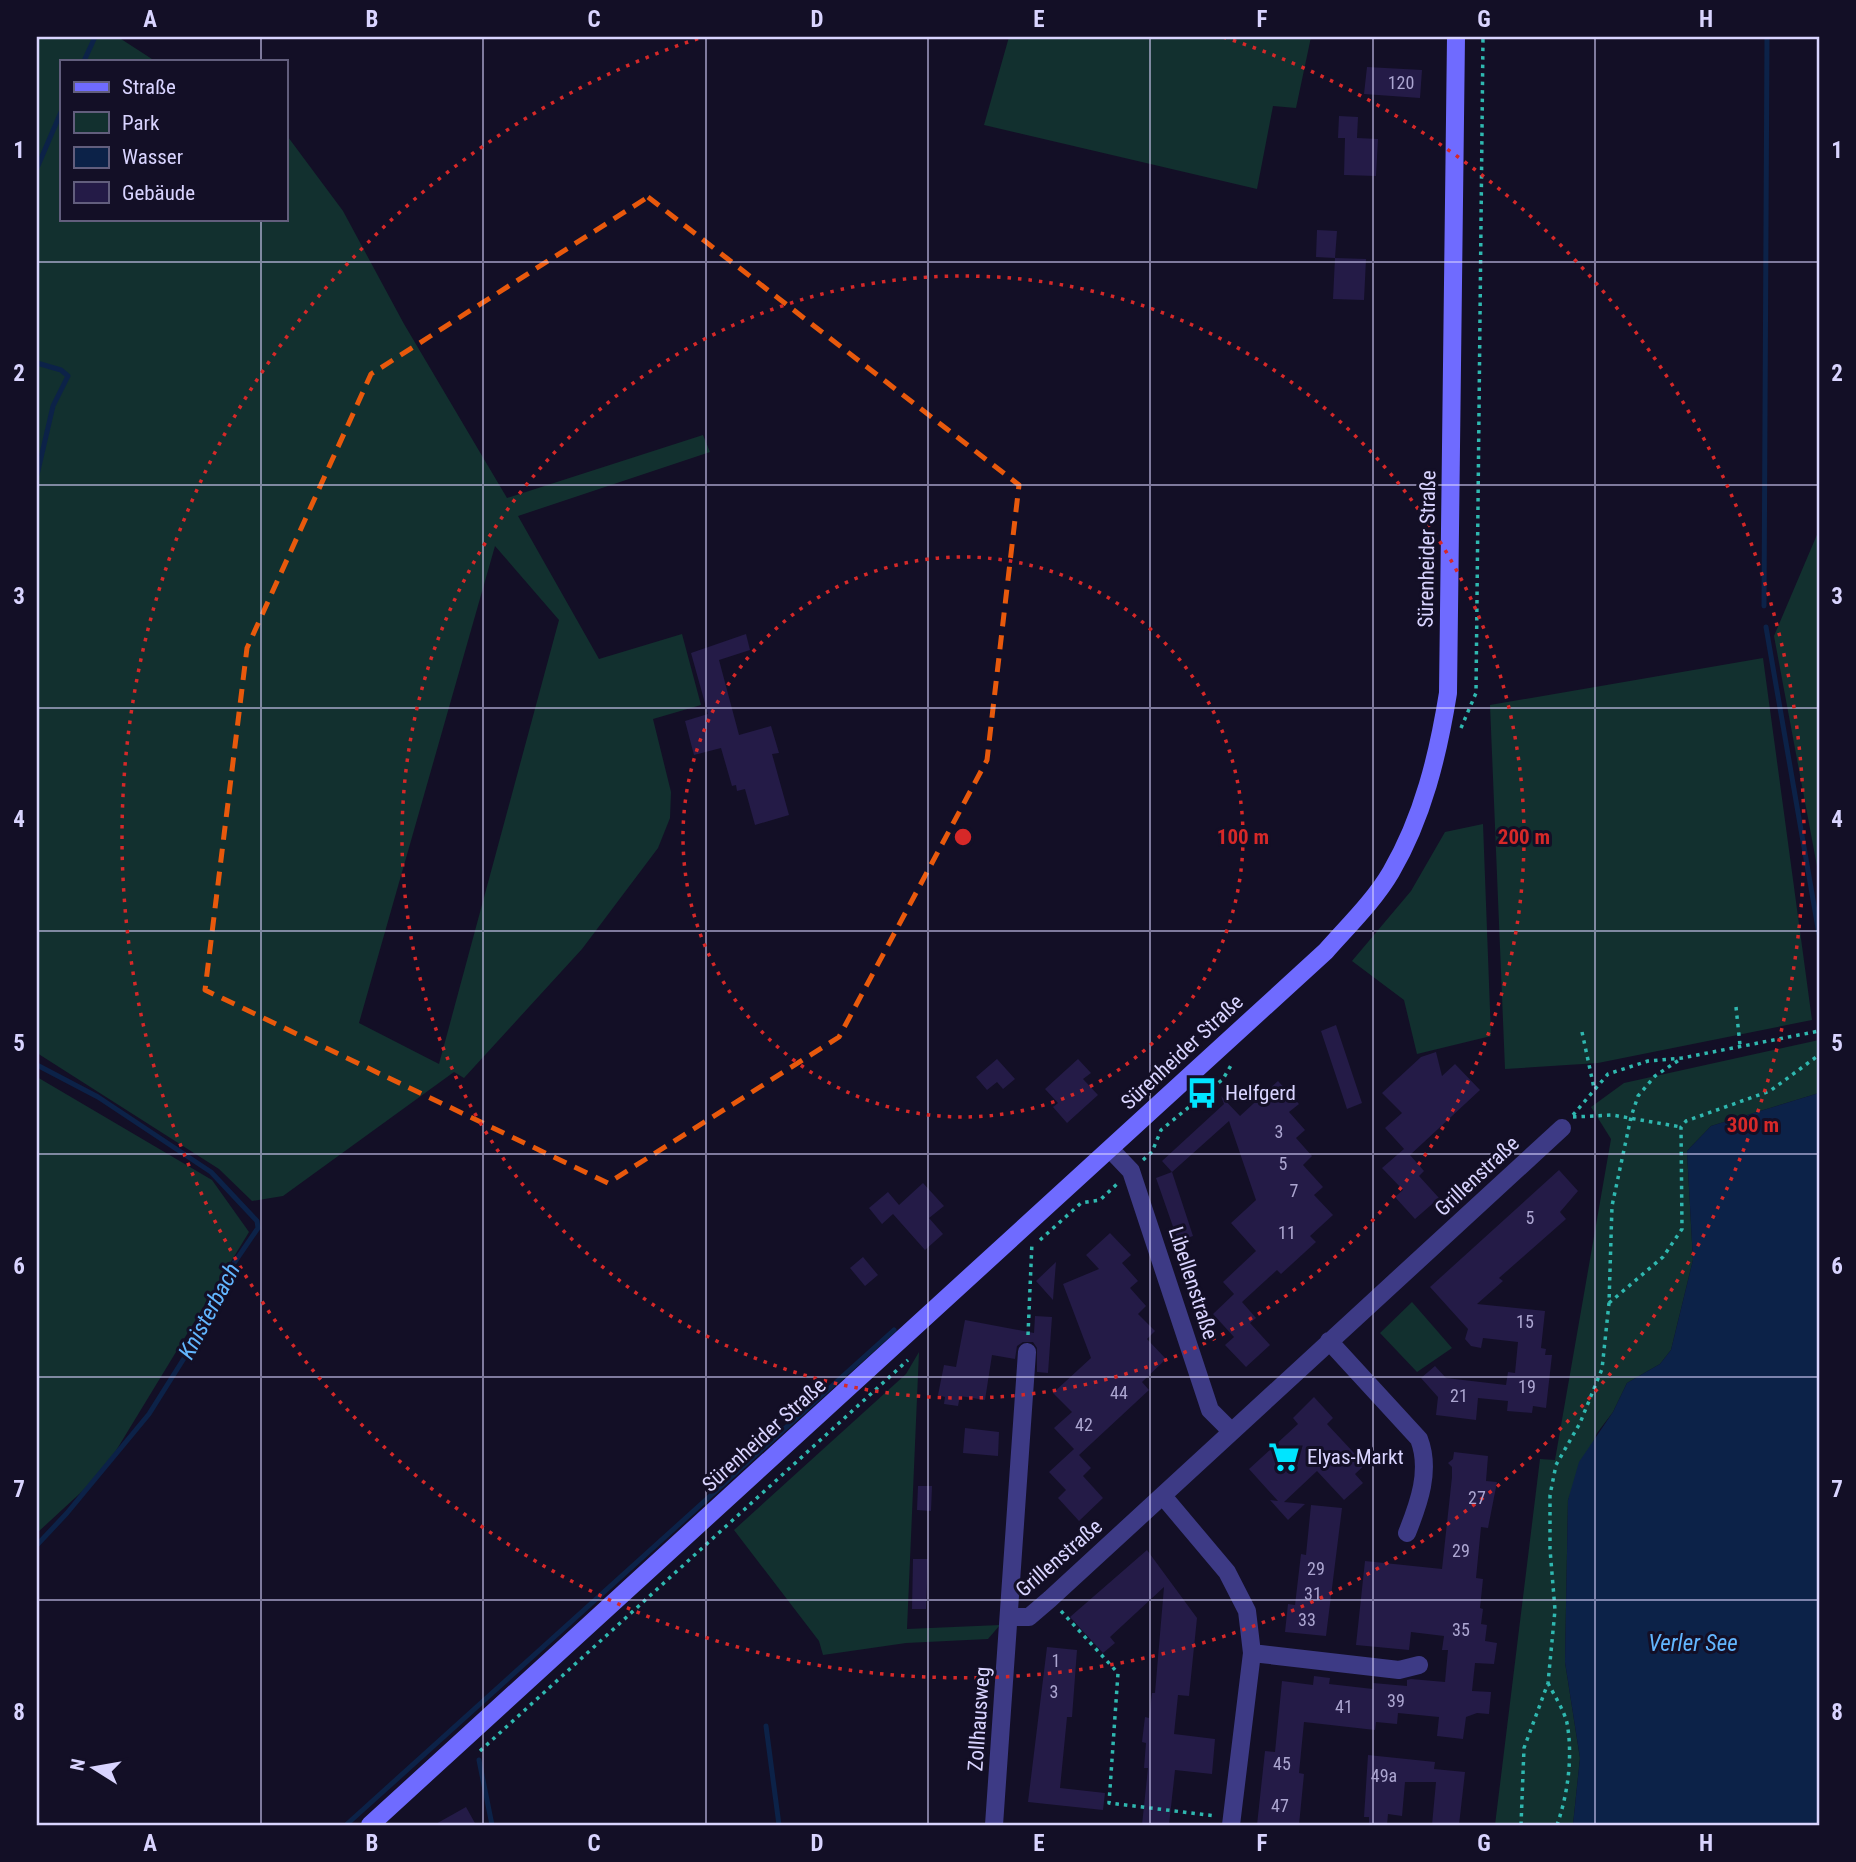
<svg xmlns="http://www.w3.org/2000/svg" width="1856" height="1862" font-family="'Roboto Condensed',sans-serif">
  <rect width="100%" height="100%" fill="#130f26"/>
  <!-- green -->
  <path fill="#12302f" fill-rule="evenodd" d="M37 37H118L155 61H61V219H285V133L343 211 404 324 507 498 703 435 710 452 518 516 599 659 682 634 701 705 653 719 671 792 670 818 658 848 582 949 464 1078 454 1072 283 1196 252 1201 219 1169 37 1053ZM495 546 559 620 439 1064 359 1023Z
    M1009 37H1311L1296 108 1273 106 1257 189 984 125Z
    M1819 530V877L1774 636Z
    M1763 658 1812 1020 1598 1063 1505 1069 1490 705Z
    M1483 824 1491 1036 1417 1054 1404 1000 1352 961 1411 891 1445 832Z
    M1819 1040V1093L1711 1126 1687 1151 1693 1260 1671 1350 1660 1364 1627 1383 1613 1412 1597 1433 1568 1500 1565 1662 1580 1758 1573 1825H1495L1540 1459 1555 1460 1611 1139 1591 1107 1624 1083Z
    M37 1077 212 1180 249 1232 103 1472 37 1533Z
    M1412 1302 1452 1348 1417 1372 1380 1333Z
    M919 1352 907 1629 1000 1625 988 1639 906 1643 823 1655 819 1641 734 1530 906 1374Z"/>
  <!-- water -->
  <path fill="#0c2248" d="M1819 1093V1825H1573L1580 1758 1565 1662 1568 1500 1579 1462 1613 1412 1627 1383 1660 1364 1671 1350 1693 1260 1687 1151 1711 1126Z"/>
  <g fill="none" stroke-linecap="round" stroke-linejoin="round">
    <!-- stream -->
    <path stroke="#0c2248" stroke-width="5" d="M84 61 95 37
      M37 168 61 112
      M37 363 61 370 68 376 53 406 37 475
      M1764 606 1767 37
      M1766 627 1819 934
      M37 1065 98 1097 211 1172 257 1221 258 1228 215 1291 198 1336 149 1414 67 1513 37 1545
      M766 1726 779 1825
      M479 1760 492 1825
      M346 1825 894 1330"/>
  </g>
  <!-- building -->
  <path fill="#241b47" d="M1367 67 1422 70 1420 98 1364 94Z
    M1339 116 1358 117 1357 138 1378 139 1376 176 1344 175 1345 138H1338Z
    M1317 230 1337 231 1335 258 1366 259 1364 300 1333 299 1335 258 1316 257Z
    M746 634 750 650 719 660 739 735 771 726 779 753 772 754 789 815 755 825 745 789 737 791 736 785 732 786 721 748 694 755 685 721 708 714 691 653Z
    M1336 1025 1362 1103 1347 1109 1321 1031Z
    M1436 1052 1442 1076 1455 1064 1480 1090 1410 1155 1424 1171 1419 1176 1439 1198 1415 1219 1395 1197 1403 1190 1382 1168 1404 1149 1405 1150 1385 1128 1402 1113 1382 1093 1421 1057Z
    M997 1059 1015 1079 1003 1089 997 1082 987 1090 976 1077Z
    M1078 1059 1091 1073 1083 1079 1098 1095 1067 1123 1053 1107 1058 1103 1045 1089Z
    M1278 1081 1299 1104 1289 1112 1305 1130 1296 1138 1312 1156 1303 1165 1323 1187 1314 1195 1333 1215 1310 1236 1316 1242 1281 1274 1277 1270 1242 1302 1256 1318 1250 1323 1270 1345 1246 1367 1225 1345 1234 1337 1213 1314 1234 1294 1223 1282 1256 1251 1231 1223 1256 1200 1229 1121 1172 1172 1162 1161 1224 1104 1221 1096 1240 1116Z
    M1559 1170 1578 1191 1560 1212 1566 1219 1499 1278 1503 1281 1477 1304 1545 1311 1541 1348 1546 1349 1545 1355H1552L1546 1408 1533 1406 1532 1413 1507 1411 1508 1401 1478 1398 1476 1420 1436 1415 1438 1397 1421 1378 1435 1366 1446 1378 1506 1385 1508 1372 1515 1373 1518 1342 1483 1338 1481 1348 1471 1346 1465 1339 1468 1329 1430 1287Z
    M1172 1172 1193 1236 1178 1241 1156 1178Z
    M923 1183 944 1206 929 1218 943 1234 925 1250 893 1214 882 1224 869 1208 888 1192 899 1205Z
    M1110 1233 1131 1255 1122 1263 1138 1281 1130 1288 1146 1306 1138 1314 1155 1331 1147 1339 1166 1359 1142 1382 1149 1390 1079 1455 1091 1468 1083 1476 1103 1498 1079 1521 1058 1498 1066 1490 1049 1472 1074 1449 1054 1428 1072 1412 1053 1393 1091 1358 1063 1284 1099 1269 1086 1255Z
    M863 1257 878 1275 865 1286 850 1268Z
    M1056 1262 1053 1300 1036 1281Z
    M1035 1316 1052 1317 1048 1373 1037 1372V1348L1033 1342H1023L1017 1346 1015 1359 992 1355 985 1400 960 1396 958 1406 944 1404 945 1397 938 1395 944 1365 956 1367 965 1320 1034 1333Z
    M1314 1397 1333 1418 1327 1424 1354 1453 1358 1449 1369 1461 1355 1474 1363 1483 1344 1500 1317 1471 1284 1502 1305 1504 1288 1520 1270 1500 1278 1501 1249 1469 1298 1424 1293 1418Z
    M965 1428 999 1432 998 1456 963 1453Z
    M1454 1452 1488 1456 1486 1481 1497 1482 1488 1528 1481 1527 1476 1578 1483 1579 1480 1608 1483 1609 1481 1624 1487 1625 1485 1641 1497 1643 1494 1664 1475 1663 1472 1691 1491 1692 1489 1714 1477 1713 1466 1717 1463 1739 1437 1736 1439 1717 1398 1713 1397 1724 1376 1722 1375 1730 1304 1722 1299 1773 1304 1774 1299 1825H1257L1265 1751 1275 1752 1282 1681 1313 1685 1314 1676 1330 1678 1329 1684 1373 1689V1683L1407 1686V1680L1411 1679 1445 1682 1448 1650H1442L1444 1636 1411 1632 1409 1650 1356 1645 1365 1561 1442 1569 1452 1477V1467L1448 1463 1453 1459Z
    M918 1486H932L931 1511 917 1510Z
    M1311 1505 1342 1508 1326 1636 1285 1632 1288 1604 1295 1605 1301 1554 1306 1555Z
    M1147 1550 1197 1618 1189 1696 1178 1695 1174 1734 1215 1739 1212 1774 1175 1770 1169 1825H1142L1148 1768H1144L1146 1743 1142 1742 1145 1717 1149 1718 1152 1693H1155L1164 1587 1110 1637 1115 1643 1103 1653 1070 1617Z
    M913 1559H928L926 1609H912Z
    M1047 1647 1077 1650 1072 1717H1067L1060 1788 1105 1793 1103 1810 1028 1802Z
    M1368 1755 1435 1762 1434 1769 1465 1772 1459 1825H1432L1436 1782H1405L1402 1816 1388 1814 1387 1825H1369V1817H1364Z
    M466 1807 476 1825H434Z"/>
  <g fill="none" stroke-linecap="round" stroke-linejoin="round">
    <!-- path -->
    <path stroke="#2fb8b0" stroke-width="3.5" stroke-dasharray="3.5 5" stroke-linecap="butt" d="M1461 728 1476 693 1483 37
      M1736 1007 1740 1045
      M1582 1032 1594 1088
      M1573 1115 1608 1074 1648 1061 1682 1058 1819 1031
      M1573 1117 1612 1115 1681 1127
      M1143 1160 1152 1152 1161 1130 1223 1079 1233 1062
      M1040 1240 1081 1203 1100 1200 1117 1184
      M1609 1303 1663 1257 1682 1229 1681 1127 1686 1121 1770 1091 1819 1055
      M1028 1335 1032 1242
      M1061 1611 1118 1673 1109 1803 1216 1816
      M1548 1683C1554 1695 1564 1710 1567 1723 1573 1756 1568 1794 1557 1825
      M480 1751 908 1360
      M1521 1825 1524 1748 1548 1683 1555 1610 1550 1549V1495L1556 1465 1580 1423 1602 1369 1609 1303 1612 1206 1631 1117 1638 1096 1655 1076 1682 1058"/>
    <!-- street -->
    <path stroke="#3d3a85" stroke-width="18" d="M1111 1150 1131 1171 1210 1410 1231 1431
      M1329 1341 1419 1439C1431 1470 1419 1503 1407 1533
      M1163 1496 1227 1572 1247 1611 1252 1653 1231 1825
      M1009 1617H1029L1050 1599 1562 1128
      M1252 1653 1399 1670 1419 1665
      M994 1825 1027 1352"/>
    <!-- secondary -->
    <path stroke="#6f6bff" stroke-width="18" d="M370 1825 1326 951C1348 926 1374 901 1391 872 1423 817 1438 755 1448 693L1456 37"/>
  </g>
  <!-- marked area -->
  <path fill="none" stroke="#e8590c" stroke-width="5" stroke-dasharray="14 9" stroke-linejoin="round" d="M648 197 1019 485 987 760 839 1037 608 1183 205 990 247 648 371 374Z"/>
  <!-- grid -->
  <path fill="none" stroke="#d9d4ff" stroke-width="2" stroke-opacity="0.55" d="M261 37V61M483 37V1825M706 37V1825M928 37V1825M1150 37V1825M1373 37V1825M1595 37V1825M261 219V1825M37 262H1819M37 485H1819M37 708H1819M37 931H1819M37 1154H1819M37 1377H1819M37 1600H1819"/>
  <!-- distance rings -->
  <g fill="none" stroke="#d62828" stroke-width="3.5" stroke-dasharray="3.5 7">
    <circle cx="963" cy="837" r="280"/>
    <circle cx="963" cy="837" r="561"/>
    <path d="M1223 37A841 841 0 1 1 703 37"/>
  </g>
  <!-- icons -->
  <defs>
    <symbol id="bus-bare" viewBox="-9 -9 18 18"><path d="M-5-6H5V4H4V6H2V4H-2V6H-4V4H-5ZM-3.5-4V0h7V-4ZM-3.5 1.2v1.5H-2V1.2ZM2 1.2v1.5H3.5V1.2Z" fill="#00e5ff" stroke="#130f26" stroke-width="2.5" paint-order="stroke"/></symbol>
    <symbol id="supermarket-bare" viewBox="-9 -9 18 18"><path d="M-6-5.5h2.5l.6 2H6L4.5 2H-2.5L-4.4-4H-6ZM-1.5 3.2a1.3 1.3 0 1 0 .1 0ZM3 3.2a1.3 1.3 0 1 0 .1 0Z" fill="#00e5ff" stroke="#130f26" stroke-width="2.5" paint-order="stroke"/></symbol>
  </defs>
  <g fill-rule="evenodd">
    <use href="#bus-bare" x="1180" y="1071" width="44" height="44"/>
    <use href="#supermarket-bare" x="1262" y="1435" width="44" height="44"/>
  </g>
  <g text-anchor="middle" stroke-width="6" stroke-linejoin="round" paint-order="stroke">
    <!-- number labels -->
    <g font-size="18" fill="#aca6d1">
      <text x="1401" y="89">120</text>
      <text x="1279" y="1138">3</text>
      <text x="1283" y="1170">5</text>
      <text x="1294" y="1197">7</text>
      <text x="1530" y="1224">5</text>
      <text x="1287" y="1239">11</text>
      <text x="1525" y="1328">15</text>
      <text x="1527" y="1393">19</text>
      <text x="1119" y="1399">44</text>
      <text x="1459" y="1402">21</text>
      <text x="1084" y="1431">42</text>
      <text x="1477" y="1504">27</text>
      <text x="1461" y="1557">29</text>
      <text x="1316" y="1575">29</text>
      <text x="1313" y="1600">31</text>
      <text x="1307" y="1626">33</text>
      <text x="1461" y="1636">35</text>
      <text x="1056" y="1667">1</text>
      <text x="1054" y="1698">3</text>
      <text x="1396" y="1707">39</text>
      <text x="1344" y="1713">41</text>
      <text x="1282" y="1770">45</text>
      <text x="1384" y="1782">49a</text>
      <text x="1280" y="1812">47</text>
    </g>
    <!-- street labels -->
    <g font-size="21" fill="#d9d4ff" stroke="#130f26">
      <text transform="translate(1427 549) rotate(-89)" y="7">Sürenheider Straße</text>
      <text transform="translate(1182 1052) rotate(-43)" y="7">Sürenheider Straße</text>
      <text transform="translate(1477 1176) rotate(-43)" y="7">Grillenstraße</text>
      <text transform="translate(1193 1283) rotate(72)" y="7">Libellenstraße</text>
      <text transform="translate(764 1435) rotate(-42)" y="7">Sürenheider Straße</text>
      <text transform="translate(1059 1558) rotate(-41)" y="7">Grillenstraße</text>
      <text transform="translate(979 1719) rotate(-86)" y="7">Zollhausweg</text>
    </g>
    <!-- poi labels -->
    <g font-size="21" fill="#d9d4ff" stroke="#130f26" text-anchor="start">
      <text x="1225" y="1100">Helfgerd</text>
      <text x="1307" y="1464">Elyas-Markt</text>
    </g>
    <!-- water labels -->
    <g font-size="23" font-style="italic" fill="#62b6ff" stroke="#130f26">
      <text transform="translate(209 1311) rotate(-62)" y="8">Knisterbach</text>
      <text x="1693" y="1651">Verler See</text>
    </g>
  </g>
  <circle cx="963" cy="837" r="10" fill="#d62828" stroke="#130f26" stroke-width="3.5"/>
  <g font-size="21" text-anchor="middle" font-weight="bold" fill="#d62828" stroke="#130f26" stroke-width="6" stroke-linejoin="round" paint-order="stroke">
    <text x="1243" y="844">100 m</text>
    <text x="1524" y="844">200 m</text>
    <text x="1753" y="1132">300 m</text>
  </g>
  <!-- border -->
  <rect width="1856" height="1862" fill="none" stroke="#130f26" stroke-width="77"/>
  <!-- legend -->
  <rect x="60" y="60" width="228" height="161" fill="#130f26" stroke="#625e7d" stroke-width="2"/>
  <rect x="74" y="82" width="35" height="10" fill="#6f6bff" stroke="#625e7d" stroke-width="2"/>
  <text x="122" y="94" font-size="21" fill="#d9d4ff">Straße</text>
  <rect x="74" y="112" width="35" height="21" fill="#12302f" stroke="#625e7d" stroke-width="2"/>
  <text x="122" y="130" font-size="21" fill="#d9d4ff">Park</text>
  <rect x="74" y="147" width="35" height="21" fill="#0c2248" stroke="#625e7d" stroke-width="2"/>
  <text x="122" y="164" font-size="21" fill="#d9d4ff">Wasser</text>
  <rect x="74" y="182" width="35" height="21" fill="#241b47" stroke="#625e7d" stroke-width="2"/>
  <text x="122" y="200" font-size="21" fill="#d9d4ff">Gebäude</text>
  <!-- north arrow -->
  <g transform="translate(94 1768) rotate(281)" stroke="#130f26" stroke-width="5" paint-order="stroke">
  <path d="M0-5L12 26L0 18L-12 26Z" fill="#d9d4ff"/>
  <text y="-10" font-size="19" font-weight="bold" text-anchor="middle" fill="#d9d4ff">N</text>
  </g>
  <rect x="38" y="38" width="1780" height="1786" fill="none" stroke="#d9d4ff" stroke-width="2.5"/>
  <g font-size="23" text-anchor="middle" font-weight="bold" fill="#d9d4ff">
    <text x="150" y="27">A</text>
    <text x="372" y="27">B</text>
    <text x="594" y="27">C</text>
    <text x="817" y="27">D</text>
    <text x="1039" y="27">E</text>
    <text x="1262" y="27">F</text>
    <text x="1484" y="27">G</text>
    <text x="1706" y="27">H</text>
    <text x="19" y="158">1</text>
    <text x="1837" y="158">1</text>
    <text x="19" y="381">2</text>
    <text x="1837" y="381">2</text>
    <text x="19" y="604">3</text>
    <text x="1837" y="604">3</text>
    <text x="19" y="827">4</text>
    <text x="1837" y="827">4</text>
    <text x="19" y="1051">5</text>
    <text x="1837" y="1051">5</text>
    <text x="19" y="1274">6</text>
    <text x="1837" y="1274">6</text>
    <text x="19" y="1497">7</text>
    <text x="1837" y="1497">7</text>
    <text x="19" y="1720">8</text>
    <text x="1837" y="1720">8</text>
    <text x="150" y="1851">A</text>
    <text x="372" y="1851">B</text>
    <text x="594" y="1851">C</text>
    <text x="817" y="1851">D</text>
    <text x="1039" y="1851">E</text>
    <text x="1262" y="1851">F</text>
    <text x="1484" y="1851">G</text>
    <text x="1706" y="1851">H</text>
  </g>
</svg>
